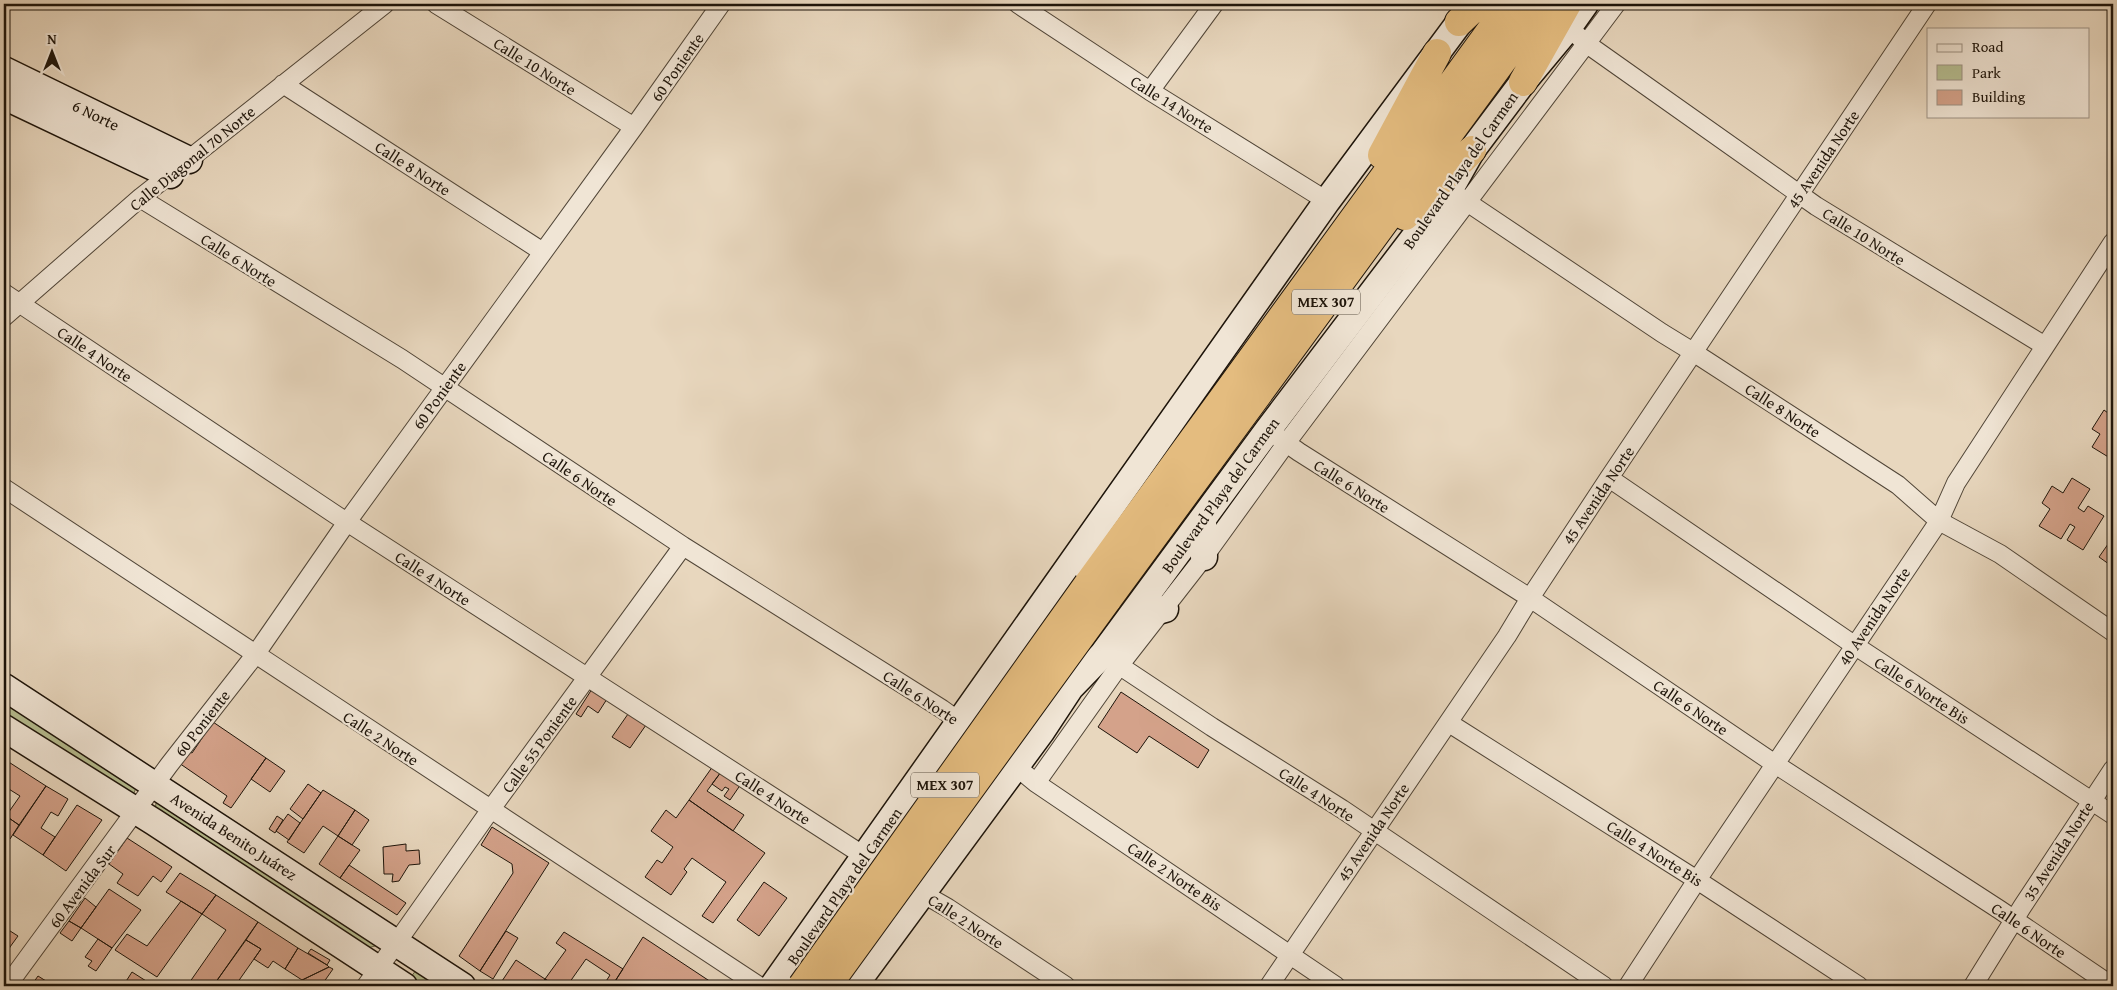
<svg xmlns="http://www.w3.org/2000/svg" width="2117" height="990" font-family="'Gentium Book Plus',serif">
  <rect width="100%" height="100%" fill="#e8d7be"/>
  <filter id="stains"><feTurbulence type="fractalNoise" baseFrequency=".004" numOctaves="4"/><feColorMatrix values="0 0 0 0 .2 0 0 0 0 .09 0 0 0 0 .02 0 0 0 .5 -.17"/></filter>
  <radialGradient id="worn" r=".72"><stop offset=".6" stop-color="#630" stop-opacity="0"/><stop offset="1" stop-color="#630" stop-opacity=".3"/></radialGradient>
  <!-- green -->
  <path fill="#b6be91" stroke="#6a694e" d="M4 700 137 785 134 793 127 792 4 716Z
    M162 799 375 938V946L367 948 155 811 156 803Z
    M417 969 443 986H422L410 978Z"/>
  <!-- building -->
  <path fill="#d4a28a" stroke="#1d140a" d="M2104 410 2112 416 2113 414V453L2110 458 2092 447 2100 434 2092 429Z
    M2072 478 2090 489 2078 508 2084 512 2088 506 2104 516 2083 550 2067 540 2075 527 2070 524 2061 539 2039 526 2050 509 2042 503 2052 486 2063 493Z
    M2113 537V567L2099 557Z
    M592 689 607 699 598 713 588 706 581 717 576 714Z
    M1121 692 1209 750 1198 768 1149 736 1137 753 1098 727Z
    M628 714 646 725 630 748 612 737Z
    M213 722 266 758 231 808 223 803 227 796 179 763 188 751 192 753Z
    M266 758 285 771 270 792 251 779Z
    M4 759 46 786 19 825 6 816 20 796 4 786Z
    M713 766 721 772 707 791 744 815 733 831 689 800Z
    M721 772 741 784 730 800 724 796 729 789 725 787 722 791 712 784Z
    M308 784 321 793 303 819 290 809Z
    M46 786 68 799 58 816 51 812 41 828 55 837 43 855 13 835Z
    M323 790 355 810 338 836 323 826 304 853 287 842Z
    M689 800 765 853 713 923 702 916 726 882 692 858 684 869 687 872 671 895 645 877 657 860 662 863 673 847 651 831 666 810 676 818Z
    M77 805 102 820 66 871 43 855Z
    M355 810 369 820 352 845 338 836Z
    M4 811 8 814 6 816 19 825 10 839 4 835Z
    M288 814 300 823 289 840 276 831Z
    M277 816 283 820 275 833 269 829Z
    M492 827 549 863 480 971 459 956 513 873 512 864 481 845Z
    M338 836 360 850 340 878 319 864Z
    M127 838 172 867 161 882 153 876 138 896 117 883 123 874 109 864Z
    M406 844V851L419 850 420 864 409 865 399 881 392 882 393 874H384L383 847Z
    M349 865 406 903 397 915 340 878Z
    M180 873 216 895 202 914 166 892Z
    M764 882 787 898 759 936 737 920Z
    M109 889 141 910 112 948 81 928Z
    M216 895 258 922 213 986H187L226 930 202 914Z
    M85 898 96 907 81 928 69 921Z
    M181 901 202 914 157 977 115 950 127 934 147 946Z
    M4 908 9 912 4 921Z
    M69 921 81 928 72 941 60 933Z
    M258 922 298 948 285 969 273 961 268 968 254 959 261 949 246 940Z
    M4 923 8 927 7 929 18 936 10 947 4 943Z
    M506 931 518 938 493 979 480 971Z
    M564 932 623 969 612 986H603L610 975 586 959 567 986H557L545 979 566 950 556 943Z
    M643 937 711 982 709 986H612Z
    M98 939 112 948 96 971 88 966 92 961 85 957Z
    M246 940 261 949 235 986H213Z
    M4 943 10 947 5 958 4 957Z
    M298 948 327 965 329 967 302 980 285 969Z
    M311 949 330 960 327 965 308 953Z
    M516 960 545 979 540 986H510L502 981Z
    M329 967 333 969 321 986H290Z
    M132 972 154 986H123Z
    M38 976 54 986H31Z
    M545 979 557 986H540Z"/>
  <g fill="none" stroke-linecap="round" stroke-linejoin="round">
    <defs>
      <path id="street" d="M436 4 634 127
        M1018 4 1150 91 1327 201
        M1578 36 1587 44 1816 206 2045 346
        M283 84 543 252
        M1150 91 1214 4
        M1458 196 1662 333 1693 352 1898 485 1939 521 2000 554 2113 632
        M140 198 402 359 683 546 942 709 967 727
        M4 293 336 515 872 861
        M4 317 140 198 385 4
        M1268 430 1299 452 1530 598 1775 764 2000 910 2112 986
        M1609 478 1854 645 2113 815
        M4 488 759 986
        M1111 660 1212 727 1342 809 1604 986
        M1449 723 1697 880 1859 986
        M1007 759 1036 783 1336 986
        M1036 783 1119 666 1204 557 1287 442 1616 4
        M913 888 948 908 1066 986
        M7 986 169 765 255 655 347 522 634 127 721 4
        M366 986 491 809 683 546
        M1269 986 1507 636 1530 598 1609 478 1927 4
        M1628 986 1697 880 1939 521 1956 483 2113 242
        M1973 986 2022 907 2113 769"/>
      <path id="secondary" d="M4 70 189 160
        M4 96 170 175
        M1203 519 1204 557
        M1129 619 1165 609
        M4 687 462 986
        M4 728 154 822 404 986
        M773 986 1327 201 1473 4
        M854 986 1041 732 1070 688 1103 654 1268 430 1429 218 1449 191 1472 150 1523 82 1568 28 1585 4"/>
      <path id="highway" d="M1459 22 1478 4
        M1523 82 1567 4
        M1382 155 1437 53
        M1405 216 1472 150
        M1088 584 1510 4
        M1107 600 1544 4"/>
    </defs>
    <!-- street casing -->
    <use href="#street" stroke="#504537" stroke-width="20"/>
    <!-- secondary casing -->
    <use href="#secondary" stroke="#1d140a" stroke-width="29"/>
    <!-- highway casing -->
    <use href="#highway" stroke="#1d140a" stroke-width="30"/>
    <!-- street -->
    <use href="#street" stroke="#f0e5d5" stroke-width="18"/>
    <!-- secondary -->
    <use href="#secondary" stroke="#f0e5d5" stroke-width="26"/>
    <!-- highway -->
    <use href="#highway" stroke="#e4bc7f" stroke-width="28"/>
    <defs>
      <path id="highway-bridge" d="M802 986 1088 584
        M827 986 1107 600"/>
    </defs>
    <!-- highway-bridge casing -->
    <use href="#highway-bridge" stroke="#1d140a" stroke-width="30" stroke-linecap="butt"/>
    <!-- highway-bridge -->
    <use href="#highway-bridge" stroke="#e4bc7f" stroke-width="28"/>
  </g>
  <g text-anchor="middle" stroke-width="4.5" stroke-linejoin="round" paint-order="stroke">
    <!-- shield labels -->
    <g fill="#f0e5d5" stroke="#5c5347" stroke-width="1">
      <rect x="1292" y="289.5" width="68" height="25" rx="4"/>
      <rect x="911" y="772.5" width="68" height="25" rx="4"/>
    </g>
    <g font-size="15" font-weight="bold" fill="#1d140a">
      <text x="1326" y="307">MEX 307</text>
      <text x="945" y="790">MEX 307</text>
    </g>
    <!-- street labels -->
    <g font-size="16" fill="#1d140a" stroke="#f0e5d5">
      <text transform="translate(535 66) rotate(32)" y="6">Calle 10 Norte</text>
      <text transform="translate(677 67) rotate(-55)" y="6">60 Poniente</text>
      <text transform="translate(1172 104) rotate(32)" y="6">Calle 14 Norte</text>
      <text transform="translate(96 115) rotate(26)" y="6">6 Norte</text>
      <text transform="translate(192 158) rotate(-39)" y="6">Calle Diagonal 70 Norte</text>
      <text transform="translate(1823 159) rotate(-56)" y="6">45 Avenida Norte</text>
      <text transform="translate(413 168) rotate(33)" y="6">Calle 8 Norte</text>
      <text transform="translate(1460 170) rotate(-55)" y="6">Boulevard Playa del Carmen</text>
      <text transform="translate(1864 236) rotate(32)" y="6">Calle 10 Norte</text>
      <text transform="translate(239 260) rotate(32)" y="6">Calle 6 Norte</text>
      <text transform="translate(95 354) rotate(34)" y="6">Calle 4 Norte</text>
      <text transform="translate(439 395) rotate(-54)" y="6">60 Poniente</text>
      <text transform="translate(1783 410) rotate(33)" y="6">Calle 8 Norte</text>
      <text transform="translate(580 478) rotate(34)" y="6">Calle 6 Norte</text>
      <text transform="translate(1352 486) rotate(32)" y="6">Calle 6 Norte</text>
      <text transform="translate(1220 495) rotate(-54)" y="6">Boulevard Playa del Carmen</text>
      <text transform="translate(1598 495) rotate(-56)" y="6">45 Avenida Norte</text>
      <text transform="translate(433 578) rotate(33)" y="6">Calle 4 Norte</text>
      <text transform="translate(1874 616) rotate(-56)" y="6">40 Avenida Norte</text>
      <text transform="translate(1922 690) rotate(33)" y="6">Calle 6 Norte Bis</text>
      <text transform="translate(921 697) rotate(33)" y="6">Calle 6 Norte</text>
      <text transform="translate(1691 707) rotate(34)" y="6">Calle 6 Norte</text>
      <text transform="translate(202 723) rotate(-52)" y="6">60 Poniente</text>
      <text transform="translate(381 738) rotate(33)" y="6">Calle 2 Norte</text>
      <text transform="translate(539 744) rotate(-54)" y="6">Calle 55 Poniente</text>
      <text transform="translate(1317 794) rotate(33)" y="6">Calle 4 Norte</text>
      <text transform="translate(773 797) rotate(33)" y="6">Calle 4 Norte</text>
      <text transform="translate(1373 832) rotate(-56)" y="6">45 Avenida Norte</text>
      <text transform="translate(234 836) rotate(33)" y="6">Avenida Benito Juárez</text>
      <text transform="translate(2058 851) rotate(-57)" y="6">35 Avenida Norte</text>
      <text transform="translate(1655 853) rotate(32)" y="6">Calle 4 Norte Bis</text>
      <text transform="translate(1175 876) rotate(34)" y="6">Calle 2 Norte Bis</text>
      <text transform="translate(82 886) rotate(-53)" y="6">60 Avenida Sur</text>
      <text transform="translate(844 886) rotate(-55)" y="6">Boulevard Playa del Carmen</text>
      <text transform="translate(966 921) rotate(33)" y="6">Calle 2 Norte</text>
      <text transform="translate(2029 930) rotate(34)" y="6">Calle 6 Norte</text>
    </g>
  </g>
  <!-- margin -->
  <rect width="2117" height="990" fill="none" stroke="#e8d7be" stroke-width="20"/>
  <rect x="5" y="5" width="2107" height="980" fill="none" stroke="#1d140a" stroke-width="2.5"/>
  <rect x="10" y="10" width="2097" height="970" fill="none" stroke="#1d140a"/>
  <!-- legend -->
  <rect x="1927" y="28" width="162" height="90" fill="#f0e5d5" stroke="#9c9184"/>
  <rect x="1937" y="44" width="25" height="8" fill="#f0e5d5" stroke="#9c9184"/>
  <text x="1972" y="52" font-size="15" fill="#1d140a">Road</text>
  <rect x="1937" y="65" width="25" height="15" fill="#b6be91" stroke="#9c9184"/>
  <text x="1972" y="78" font-size="15" fill="#1d140a">Park</text>
  <rect x="1937" y="90" width="25" height="15" fill="#d4a28a" stroke="#9c9184"/>
  <text x="1972" y="102" font-size="15" fill="#1d140a">Building</text>
  <!-- north arrow -->
  <g transform="translate(52 52)" stroke="#f0e5d5" stroke-width="4" paint-order="stroke">
  <path d="M0-4L9 19L0 12L-9 19Z" fill="#1d140a"/>
  <text y="-8" font-size="14" font-weight="bold" text-anchor="middle" fill="#1d140a">N</text>
  </g>
  <rect width="100%" height="100%" filter="url(#stains)"/>
  <rect width="100%" height="100%" fill="url(#worn)"/>
</svg>
